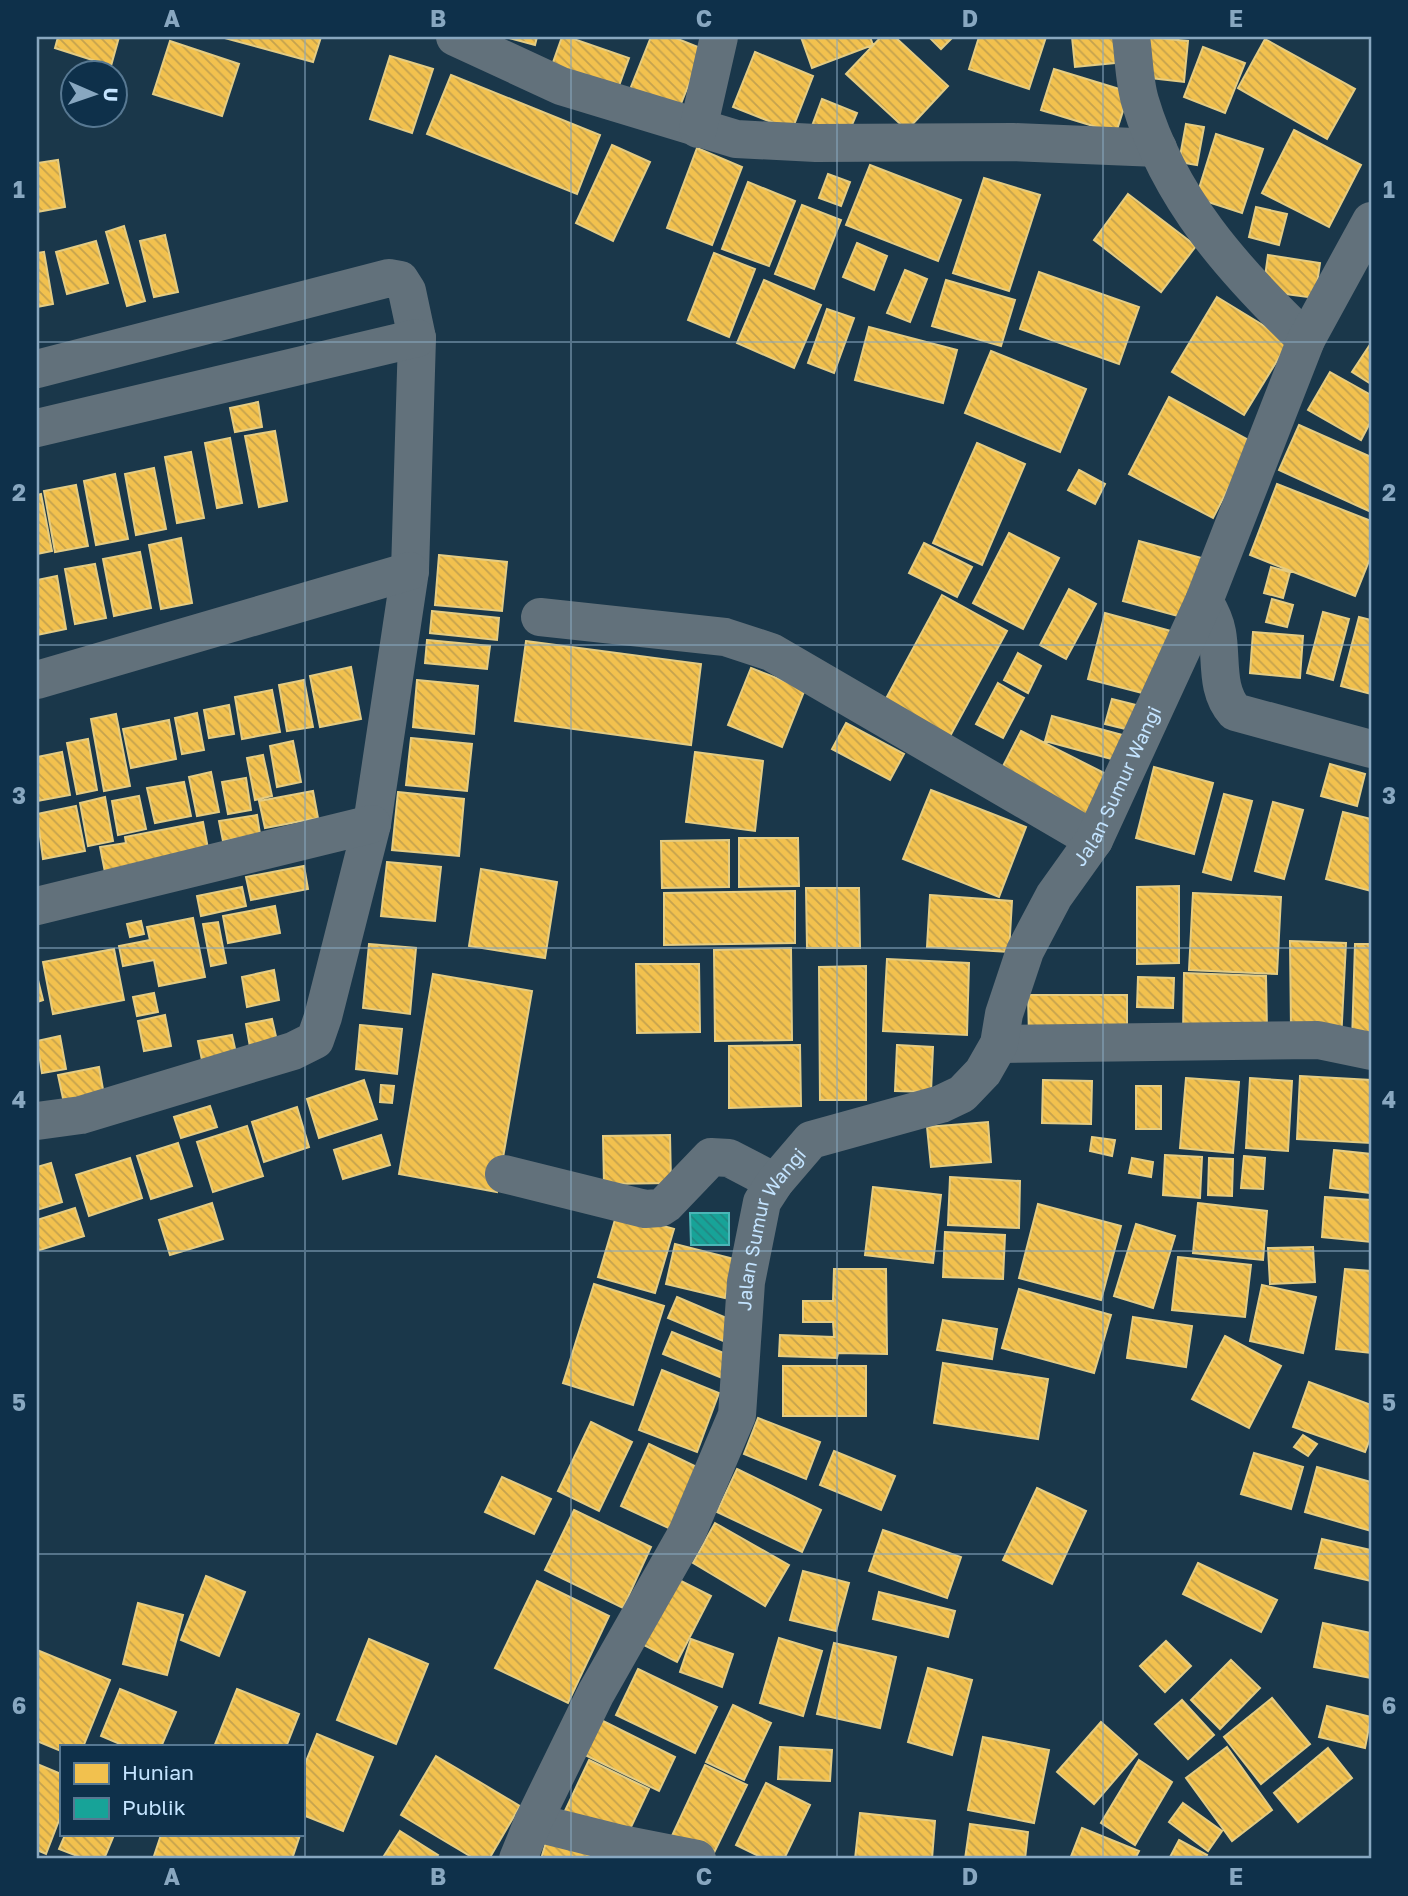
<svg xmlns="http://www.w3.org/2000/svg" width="1408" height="1896" font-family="'Golos Text',sans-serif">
  <defs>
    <pattern id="homes-back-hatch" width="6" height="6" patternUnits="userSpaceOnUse" patternTransform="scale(1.75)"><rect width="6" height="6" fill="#f2c14e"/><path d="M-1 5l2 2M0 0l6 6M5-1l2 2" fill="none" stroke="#c4a24e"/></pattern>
    <pattern id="public-back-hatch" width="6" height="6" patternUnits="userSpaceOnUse" patternTransform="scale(1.75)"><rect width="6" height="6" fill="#17a398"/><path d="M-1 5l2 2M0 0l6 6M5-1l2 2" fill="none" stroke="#228681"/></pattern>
  </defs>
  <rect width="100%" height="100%" fill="#1a374a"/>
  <!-- homes -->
  <path fill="url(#homes-back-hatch)" stroke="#e4cc83" stroke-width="2" d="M58 37H119L111 66 55 48Z
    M221 37H321L313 62Z
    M505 37H537L535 45Z
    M562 37H568L629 58 616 94 550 71Z
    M651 37H673L703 49 678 111 629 92Z
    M801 37H870L873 45 812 68Z
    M881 37H895L948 86 907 130 846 74Z
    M929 37H953L941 49Z
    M979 37H1046L1029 89 969 69Z
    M1072 37H1122L1125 62 1075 67Z
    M1146 37 1188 41 1184 82 1142 77Z
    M1265 39 1355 89 1327 139 1238 88Z
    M170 41 239 64 222 116 153 94Z
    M1203 47 1245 63 1225 113 1184 97Z
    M755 52 813 76 792 130 733 107Z
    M390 56 433 69 412 133 370 119Z
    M1054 69 1129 92 1116 133 1041 110Z
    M451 75 600 135 577 194 427 134Z
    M822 99 857 113 846 139 812 126Z
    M1186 124 1204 127 1197 165 1179 162Z
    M1294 130 1361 165 1329 227 1262 193Z
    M1216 134 1263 149 1242 213 1196 198Z
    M612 145 650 162 613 241 576 223Z
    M697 148 742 167 712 245 667 228Z
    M58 160 65 207 37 212V163Z
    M870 165 961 200 938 261 846 225Z
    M828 174 850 182 841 206 819 198Z
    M984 178 1040 195 1009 291 953 273Z
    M748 182 795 201 769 266 722 249Z
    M1128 194 1196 246 1161 292 1094 240Z
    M802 205 841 220 814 289 775 274Z
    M1256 207 1287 214 1279 245 1249 237Z
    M124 226 145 301 127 306 106 232Z
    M165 235 178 292 154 297 140 241Z
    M96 241 108 283 67 294 56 252Z
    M857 243 887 256 874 290 843 277Z
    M44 252 53 304 37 307V253Z
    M714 253 755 269 729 337 688 320Z
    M1268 255 1320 263 1315 298 1263 291Z
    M905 270 927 279 910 322 887 313Z
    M1039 272 1139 307 1119 364 1020 329Z
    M764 280 821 305 794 368 737 343Z
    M946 280 1015 300 1001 346 932 326Z
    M1217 297 1289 341 1244 415 1172 372Z
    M827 309 854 318 834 373 808 363Z
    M869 327 957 350 943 403 855 380Z
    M1371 343V384L1352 372Z
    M991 351 1086 389 1060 452 965 413Z
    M1330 372 1371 395V421L1361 440 1308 410Z
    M1169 397 1252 442 1213 518 1129 474Z
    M258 402 262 427 235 432 230 408Z
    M1299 425 1371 457V512L1279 470Z
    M275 431 287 501 259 507 245 436Z
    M230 438 242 503 217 508 205 443Z
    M977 443 1025 464 982 565 933 543Z
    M191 452 204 518 177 523 165 457Z
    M154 468 166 529 136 535 125 474Z
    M1079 470 1105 484 1095 504 1068 490Z
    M115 474 128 539 96 545 84 481Z
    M1277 484 1371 521V556L1355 596 1250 555Z
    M76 485 88 546 55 552 44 491Z
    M41 494 52 551 37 554V495Z
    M1009 533 1059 558 1023 629 973 603Z
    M181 538 192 603 161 609 149 545Z
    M1139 541 1205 559 1189 619 1123 601Z
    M924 543 972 567 957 597 909 573Z
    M140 552 151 608 114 616 103 559Z
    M439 555 507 562 502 611 435 605Z
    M95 564 106 618 75 624 65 569Z
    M1271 567 1290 572 1283 598 1264 593Z
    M57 576 66 629 37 635V580Z
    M1069 589 1096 604 1066 659 1040 645Z
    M942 595 1007 631 948 740 883 704Z
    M1272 599 1293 605 1287 627 1266 622Z
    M432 611 499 618 497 640 430 633Z
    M1323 612 1349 619 1333 680 1307 673Z
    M1105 613 1178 633 1154 696 1088 679Z
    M1359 617 1371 620V694L1341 686Z
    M1253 632 1303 636 1300 678 1250 673Z
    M427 640 490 646 487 669 425 663Z
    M526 641 701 664 691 745 515 721Z
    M1018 653 1041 666 1028 693 1004 680Z
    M351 667 361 719 320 727 310 676Z
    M751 668 805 689 782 747 728 725Z
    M304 680 313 727 287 731 279 685Z
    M417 680 478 686 474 734 413 727Z
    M998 683 1024 698 1003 738 976 724Z
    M272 690 280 732 242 739 235 697Z
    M1112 699 1148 708 1142 733 1105 724Z
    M229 705 234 734 209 738 204 710Z
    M197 713 204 750 182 754 175 718Z
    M116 714 130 786 104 791 91 719Z
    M1052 716 1126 736 1119 761 1045 741Z
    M169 720 176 759 131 768 123 729Z
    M846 723 904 754 890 780 832 749Z
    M1021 731 1112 777 1091 818 1000 772Z
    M411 738 472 744 467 791 406 785Z
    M88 739 97 790 77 794 67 743Z
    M293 741 301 782 277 787 270 746Z
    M62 752 70 795 37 801V757Z
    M695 752 763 761 755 831 686 822Z
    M263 755 272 796 255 800 247 758Z
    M1330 764 1365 774 1357 806 1321 796Z
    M1154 767 1213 783 1194 854 1136 838Z
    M211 772 219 812 197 816 189 777Z
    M246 778 251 810 228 814 222 782Z
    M184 782 191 816 155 823 147 788Z
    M931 790 1026 827 999 897 903 859Z
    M313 791 318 818 265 828 259 801Z
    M398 792 464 799 459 856 392 850Z
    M1224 794 1252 801 1231 880 1203 872Z
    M139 796 146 829 118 835 112 801Z
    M105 797 113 841 88 846 80 803Z
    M1273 802 1303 810 1284 879 1255 871Z
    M76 806 85 851 43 859 37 814Z
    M1343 812 1371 819V891L1326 879Z
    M257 815 260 834 223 841 219 821Z
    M203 822 209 854 105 872 100 847 126 843 125 837Z
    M739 838H798L799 886 739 887Z
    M729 840V887L662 888 661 841Z
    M387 862 441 867 435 921 381 916Z
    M304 866 308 889 251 900 246 877Z
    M481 869 557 882 545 958 469 946Z
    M1179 886V963L1137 964V887Z
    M242 887 246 906 201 916 197 896Z
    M806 888H859L860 948H807Z
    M795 891V943L664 945V893Z
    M1193 893 1281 897 1277 974 1189 970Z
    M930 895 1012 901 1009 952 927 947Z
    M275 906 280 933 228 943 223 916Z
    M193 918 205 977 159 986 154 960 123 966 119 946 150 940 147 927Z
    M141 921 144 934 130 937 127 924Z
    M218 922 226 963 211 966 203 924Z
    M1290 941 1346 943 1341 1041 1291 1028Z
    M369 944 416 948 410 1014 363 1008Z
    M1355 944H1371V1041H1352Z
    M791 948 792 1040 715 1041 714 950Z
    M114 949 124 1000 53 1014 43 962Z
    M887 959 969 963 967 1035 883 1031Z
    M636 964H699L700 1032 637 1033Z
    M866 966V1100H820L819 967Z
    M274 970 279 1000 247 1007 242 977Z
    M1184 973 1266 976 1267 1031 1183 1033Z
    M433 974 532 991 497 1192 399 1174Z
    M37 976 43 1000 37 1002Z
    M1138 977 1174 978 1173 1008 1137 1007Z
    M154 993 158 1012 137 1016 133 997Z
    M1028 995H1127V1036H1029Z
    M165 1015 171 1046 144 1051 138 1021Z
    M272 1019 277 1041 250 1047 246 1024Z
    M360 1025 402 1029 397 1074 356 1069Z
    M232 1035 236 1053 202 1060 198 1041Z
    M60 1036 66 1069 42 1073 37 1041Z
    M800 1045 801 1106 729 1108V1046Z
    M897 1045 933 1047 931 1092 895 1091Z
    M99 1067 104 1095 64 1103 58 1075Z
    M1300 1076 1371 1080V1143L1297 1139Z
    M1186 1078 1239 1082 1233 1153 1180 1148Z
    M1250 1078 1292 1081 1288 1151 1246 1148Z
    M364 1080 377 1119 319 1138 307 1099Z
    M1043 1080 1092 1081 1091 1124 1042 1123Z
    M381 1085 394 1086 392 1103 380 1102Z
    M1136 1086H1161V1129H1136Z
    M210 1106 217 1127 181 1138 174 1117Z
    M297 1107 309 1147 264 1162 252 1122Z
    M988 1122 991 1162 931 1167 927 1127Z
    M247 1126 263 1176 213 1192 197 1142Z
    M381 1135 390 1165 343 1179 334 1150Z
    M670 1135 671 1183 604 1184 603 1136Z
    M1092 1137 1115 1140 1112 1156 1090 1151Z
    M178 1143 192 1186 151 1199 137 1156Z
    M1334 1150 1371 1154V1193L1330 1188Z
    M1165 1155 1202 1157 1200 1198 1163 1195Z
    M1244 1156 1265 1158 1263 1189 1241 1188Z
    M130 1158 142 1198 89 1216 76 1175Z
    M1132 1158 1153 1162 1151 1177 1129 1173Z
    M1209 1158 1233 1159 1232 1196 1208 1195Z
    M51 1163 62 1202 37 1210V1167Z
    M950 1177 1020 1181 1019 1228 948 1225Z
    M873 1187 941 1195 933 1263 865 1255Z
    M1325 1197 1371 1200V1242L1322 1237Z
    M212 1203 223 1239 170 1255 159 1220Z
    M1198 1203 1267 1211 1263 1260 1193 1253Z
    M1038 1204 1121 1226 1101 1300 1019 1278Z
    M75 1208 84 1236 37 1251V1220Z
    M617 1213 674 1229 655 1293 598 1277Z
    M1136 1224 1175 1236 1153 1308 1114 1296Z
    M945 1232 1005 1235 1003 1279 943 1277Z
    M675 1244 734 1259 725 1298 666 1284Z
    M1313 1247 1315 1282 1270 1284 1268 1248Z
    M1178 1257 1251 1265 1245 1317 1172 1310Z
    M834 1269H886L887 1354 838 1353 837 1358 779 1356 780 1335 834 1337 833 1322H803V1301H833Z
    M1345 1269 1371 1271V1353L1336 1349Z
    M594 1284 664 1306 633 1405 563 1383Z
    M1262 1285 1316 1297 1303 1353 1250 1341Z
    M1019 1289 1111 1315 1094 1373 1002 1348Z
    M677 1297 736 1322 728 1343 668 1318Z
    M1133 1317 1192 1326 1186 1367 1127 1358Z
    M943 1320 997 1329 992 1359 937 1350Z
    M672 1332 736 1358 727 1380 663 1354Z
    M1225 1336 1281 1366 1249 1428 1192 1399Z
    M943 1363 1048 1379 1038 1439 934 1423Z
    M783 1366H866V1416H783Z
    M662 1370 719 1393 697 1452 639 1430Z
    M1309 1382 1371 1405V1436L1365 1452 1293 1427Z
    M758 1418 820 1442 806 1479 744 1454Z
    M591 1422 632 1442 599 1511 558 1491Z
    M1303 1435 1317 1444 1308 1456 1294 1447Z
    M649 1444 703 1470 675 1531 621 1506Z
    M834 1451 895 1476 881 1510 820 1485Z
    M1254 1453 1303 1467 1291 1509 1241 1494Z
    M1317 1467 1371 1482V1531L1305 1512Z
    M737 1469 821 1510 802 1552 717 1512Z
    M502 1477 551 1499 534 1534 485 1512Z
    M1037 1488 1086 1511 1052 1584 1003 1560Z
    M574 1510 651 1547 623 1608 545 1570Z
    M715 1523 789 1565 765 1606 693 1563Z
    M883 1530 961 1557 947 1598 869 1571Z
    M1322 1539 1371 1550V1581L1315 1568Z
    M1198 1563 1277 1600 1261 1632 1183 1594Z
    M803 1571 849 1583 836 1631 790 1620Z
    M206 1576 245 1592 219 1656 181 1640Z
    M675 1578 711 1596 677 1662 642 1644Z
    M537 1581 609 1616 568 1703 495 1668Z
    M879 1592 955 1611 948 1637 873 1619Z
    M138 1603 183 1615 167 1675 123 1664Z
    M1323 1623 1371 1633V1678L1314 1667Z
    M779 1638 822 1651 803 1716 760 1703Z
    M369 1639 428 1664 396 1744 337 1720Z
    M691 1639 733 1654 722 1687 680 1672Z
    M1166 1641 1191 1666 1165 1692 1140 1666Z
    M834 1643 896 1657 880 1728 817 1714Z
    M37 1650 110 1680 83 1747H61V1751L37 1741Z
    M1231 1660 1260 1688 1220 1729 1191 1700Z
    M928 1668 972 1680 952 1755 908 1742Z
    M638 1669 717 1707 695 1753 616 1715Z
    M120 1689 176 1712 161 1747H127L101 1736Z
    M237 1689 299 1714 286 1747H214Z
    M1272 1698 1310 1744 1261 1784 1224 1737Z
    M1182 1700 1214 1735 1188 1759 1155 1724Z
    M733 1705 771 1723 744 1780 706 1762Z
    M1327 1706 1371 1717 1365 1748 1319 1737Z
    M599 1719 675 1757 659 1791 583 1754Z
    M1101 1722 1137 1754 1094 1804 1057 1772Z
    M317 1734 373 1757 343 1831 303 1815V1769Z
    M983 1737 1049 1750 1034 1823 968 1810Z
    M780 1747 832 1750 830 1781 778 1779Z
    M1227 1747 1272 1810 1232 1841 1186 1778Z
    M1328 1748 1352 1778 1298 1822 1274 1793Z
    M436 1756 520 1806 489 1859H475L401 1815Z
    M589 1760 649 1789 623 1844 563 1815Z
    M1139 1760 1172 1782 1135 1845 1101 1823Z
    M37 1764 61 1774V1815L46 1854 37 1850Z
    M705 1765 747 1785 711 1859 670 1840Z
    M766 1783 810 1805 784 1859H765L736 1845Z
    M1183 1803 1222 1831 1208 1851 1169 1822Z
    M860 1813 935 1821 932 1859H855Z
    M970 1824 1028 1832 1025 1859H965Z
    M1082 1828 1139 1851 1135 1859H1070Z
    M400 1831 438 1855 435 1859H382Z
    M65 1835H114L104 1859H85L59 1849Z
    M161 1835H300L292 1859H153Z
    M547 1839 617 1859H541Z
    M1179 1840 1207 1855 1205 1859H1169Z"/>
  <!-- public -->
  <path fill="url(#public-back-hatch)" stroke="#4bb6b7" stroke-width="2" d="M690 1213H729V1245H691Z"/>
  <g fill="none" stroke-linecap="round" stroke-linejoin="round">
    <!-- minor -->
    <g stroke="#62717b" stroke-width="38">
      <path d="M455 37 561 86 736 139 816 143 1013 142 1158 148"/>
      <path d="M1131 37C1134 57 1134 81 1140 101 1169 199 1234 271 1306 340"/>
      <path d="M698 129 719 37"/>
      <path d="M37 369 389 278 400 280 407 291 417 338 410 571 372 824 323 1017 315 1040 293 1051 81 1115 37 1121"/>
      <path d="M37 428 417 338"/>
      <path d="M1204 601C1210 611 1215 620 1217 632 1222 659 1215 690 1235 712L1371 749"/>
      <path d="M540 617 725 637 771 652 1094 840"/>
      <path d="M37 680 410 571"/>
      <path d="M37 906 372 824"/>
      <path d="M999 1044 1318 1040 1371 1051"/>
      <path d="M504 1174 645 1209 660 1208 666 1204 711 1157 729 1158 775 1182"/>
      <path d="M533 1822 621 1844 697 1859"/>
      <path id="s1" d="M518 1859 533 1822 596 1693 687 1533 737 1415 746 1282 762 1202 775 1182 811 1140 941 1104 962 1094 983 1072 999 1044 1004 1014 1025 951 1054 896 1094 840 1204 601 1306 340 1371 221"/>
    </g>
  </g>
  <!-- grid -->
  <path fill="none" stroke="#88a7c0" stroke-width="2" stroke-opacity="0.55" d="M305 37V1859M571 37V1859M837 37V1859M1103 37V1859M37 342H1371M37 645H1371M37 948H1371M37 1251H1371M37 1554H1371"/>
  <g text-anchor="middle" stroke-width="7" stroke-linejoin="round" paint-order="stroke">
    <!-- street labels -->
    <g font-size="19" fill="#c4e4ff" stroke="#0e304a">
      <text dy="7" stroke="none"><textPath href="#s1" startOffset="1297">Jalan Sumur Wangi</textPath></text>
      <text dy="7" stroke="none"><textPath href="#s1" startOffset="688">Jalan Sumur Wangi</textPath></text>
    </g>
  </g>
  <!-- border -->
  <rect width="1408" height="1896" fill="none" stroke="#0e304a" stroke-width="77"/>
  <!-- legend -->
  <rect x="60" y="1745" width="245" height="91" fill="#0e304a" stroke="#577892" stroke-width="2"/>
  <rect x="74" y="1763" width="35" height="21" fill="#f2c14e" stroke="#577892" stroke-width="2"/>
  <text x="122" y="1780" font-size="21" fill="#c4e4ff">Hunian</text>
  <rect x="74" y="1798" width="35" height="21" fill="#17a398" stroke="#577892" stroke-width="2"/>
  <text x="122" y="1815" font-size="21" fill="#c4e4ff">Publik</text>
  <!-- north arrow -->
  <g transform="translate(94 94) rotate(92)"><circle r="33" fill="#0e304a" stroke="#577892" stroke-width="2"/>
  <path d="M0-5L12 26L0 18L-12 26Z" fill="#88a7c0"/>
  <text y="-10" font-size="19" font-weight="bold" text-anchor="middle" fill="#c4e4ff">U</text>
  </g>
  <rect x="38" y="38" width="1332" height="1819" fill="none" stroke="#88a7c0" stroke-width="2.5"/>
  <g font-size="23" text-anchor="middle" font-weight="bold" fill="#88a7c0">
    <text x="172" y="27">A</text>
    <text x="438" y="27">B</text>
    <text x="704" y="27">C</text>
    <text x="970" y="27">D</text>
    <text x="1236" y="27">E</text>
    <text x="19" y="198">1</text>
    <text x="1389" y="198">1</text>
    <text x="19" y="501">2</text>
    <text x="1389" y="501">2</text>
    <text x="19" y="804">3</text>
    <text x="1389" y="804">3</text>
    <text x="19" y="1108">4</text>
    <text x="1389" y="1108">4</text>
    <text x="19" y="1411">5</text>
    <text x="1389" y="1411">5</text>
    <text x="19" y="1714">6</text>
    <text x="1389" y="1714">6</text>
    <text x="172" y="1885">A</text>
    <text x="438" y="1885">B</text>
    <text x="704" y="1885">C</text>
    <text x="970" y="1885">D</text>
    <text x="1236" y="1885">E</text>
  </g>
</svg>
